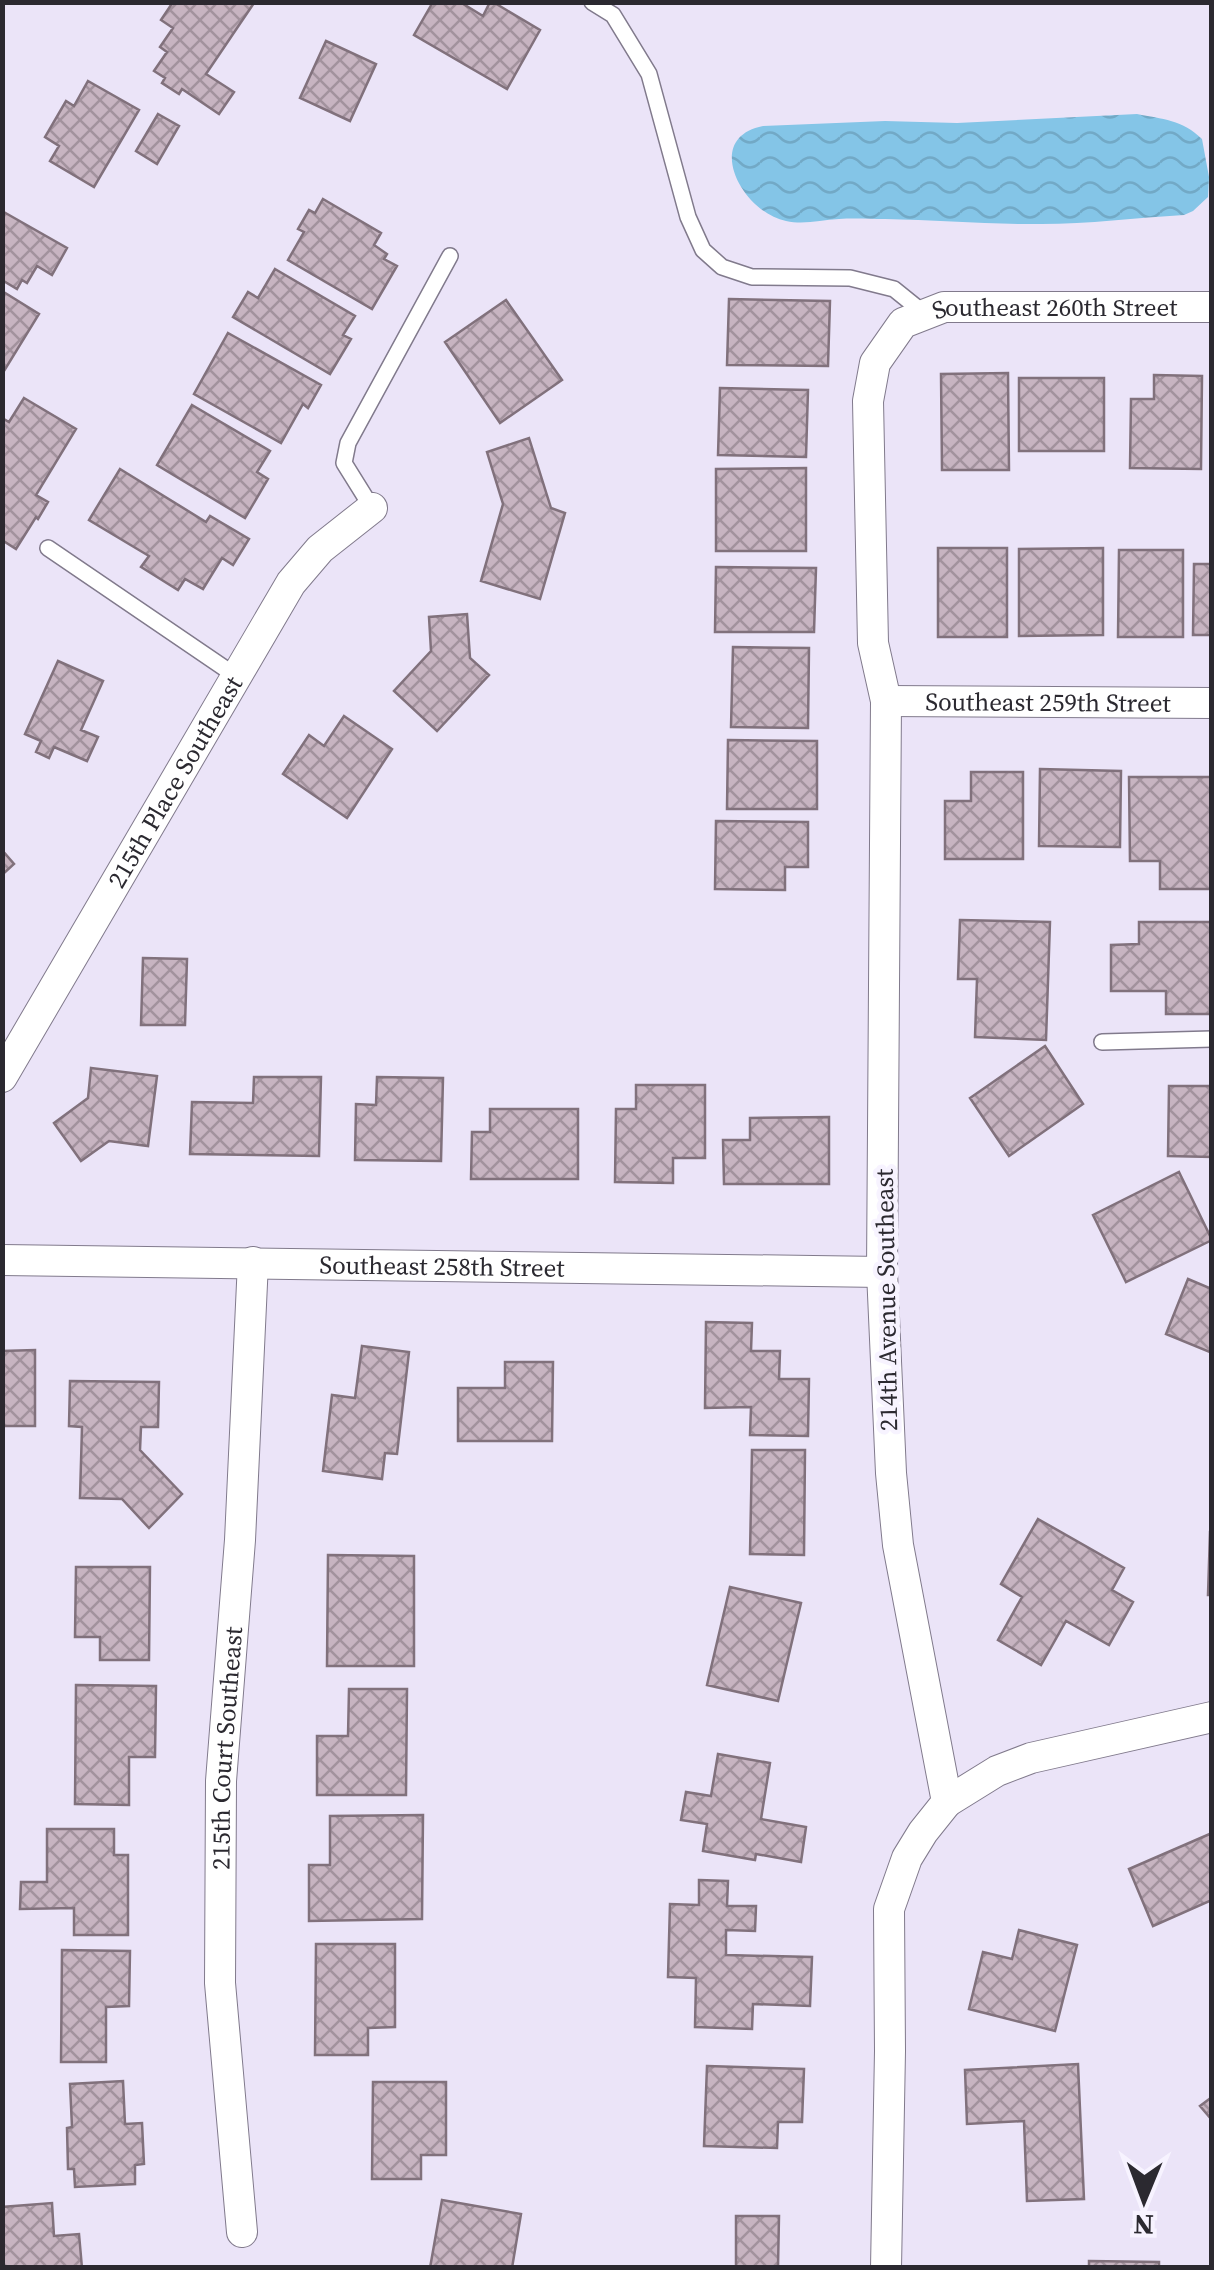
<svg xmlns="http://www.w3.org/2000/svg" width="1214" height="2270" font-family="'Source Serif 4',serif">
  <defs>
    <pattern id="water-waves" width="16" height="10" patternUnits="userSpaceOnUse" patternTransform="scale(2.5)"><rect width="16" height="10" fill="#84c5e7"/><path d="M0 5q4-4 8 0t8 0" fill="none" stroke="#72a9c6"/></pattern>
    <pattern id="building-cross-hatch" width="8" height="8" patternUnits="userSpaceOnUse" patternTransform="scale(2.5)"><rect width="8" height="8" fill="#c7b4c1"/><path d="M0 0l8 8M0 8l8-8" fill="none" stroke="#a2929d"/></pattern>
  </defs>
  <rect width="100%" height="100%" fill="#ebe4f8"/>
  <!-- water -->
  <path fill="url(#water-waves)" d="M1137 114C1162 119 1183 120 1202 139L1209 177 1208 197 1193 211 1184 215C1133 218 1082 225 1031 224 982 224 934 220 885 219 870 219 854 218 839 219 821 220 804 225 786 221 742 212 702 138 763 126L885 121 957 123Z"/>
  <!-- building -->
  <path fill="url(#building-cross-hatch)" stroke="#81717c" stroke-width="2.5" d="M173 2 254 3 206 74 234 92 219 114 182 89 179 94 162 83 165 78 154 71 167 52 160 47 173 28 161 20Z
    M433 2H460L483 16 490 2H493L540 30 507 89 414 35Z
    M326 41 376 64 350 121 300 98Z
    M88 81 139 110 94 187 50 161 59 146 45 137 66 101 74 106Z
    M158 114 179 126 157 164 136 151Z
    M323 199 381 233 374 245 387 254 384 259 397 266 372 309 288 260 304 232 298 229 309 210 315 213Z
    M2 211 67 248 52 275 37 266 27 283 22 280 17 289 2 280Z
    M275 269 355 316 343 335 351 339 330 374 233 317 248 292 258 298Z
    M2 291 39 314 4 371H2Z
    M729 299 830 301 828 366 727 365Z
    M506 300 562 380 500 423 445 342Z
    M228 333 321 385 308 408 303 404 281 443 194 394Z
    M1008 373 1009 470H942L941 374Z
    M1154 375 1202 376 1201 469 1130 468 1131 399H1154Z
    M1019 378H1104V451H1019Z
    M720 388 808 390 806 457 718 455Z
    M24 398 76 429 36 495 48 502 38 519 36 517 16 549 2 540V418L9 422Z
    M192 405 270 451 257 472 268 479 245 518 157 465Z
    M529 438 551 508 565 513 540 599 481 581 503 504 487 452Z
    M806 468V551H716V469Z
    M120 469 206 522 210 516 249 539 233 565 222 558 203 589 185 579 178 590 141 567 149 556 89 520Z
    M938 548H1007V637H938Z
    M1103 548V635L1019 636V549Z
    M1119 550H1183V637H1118Z
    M1194 564H1212V635H1193Z
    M716 567 816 568 814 632H715Z
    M467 614 470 658 489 675 437 731 394 691 431 651 429 617Z
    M733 647 809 648 808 728 731 727Z
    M58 661 103 681 81 730 98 737 87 761 54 747 49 758 36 752 41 741 25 734Z
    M344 716 392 749 347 818 283 774 309 735 324 746Z
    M728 740 817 741V809H727Z
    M1040 769 1121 771 1120 847 1039 846Z
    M971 772H1023V859H945V801H971Z
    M1129 777H1212V889H1160V861H1130Z
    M716 821 808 822V867H785V890L715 889Z
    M2 850 14 864 2 875Z
    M960 920 1050 922 1046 1040 975 1037 977 979H958Z
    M1139 922H1212V1014H1166V991H1111V945L1139 944Z
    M143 958 187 959 185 1025H141Z
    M1045 1046 1083 1104 1009 1156 970 1098Z
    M91 1068 157 1076 148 1146 109 1141 81 1161 54 1123 88 1098Z
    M254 1077H321L319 1156 190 1154 192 1102 253 1103Z
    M377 1077 443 1078 441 1161 355 1160 356 1104 376 1105Z
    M636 1085H705V1158H673V1183L615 1182 616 1109H636Z
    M1169 1086H1212V1157L1168 1156Z
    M490 1109H578V1179H471L472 1132H490Z
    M829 1117V1184H724L723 1140H750V1118Z
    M1179 1172 1212 1240 1126 1282 1093 1215Z
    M1188 1279 1212 1289V1353L1166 1334Z
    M706 1322 752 1323 751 1351H780L779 1379H809L808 1436 750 1435 751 1407 705 1408Z
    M362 1346 409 1352 397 1454 385 1453 382 1479 323 1471 332 1395 355 1398Z
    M35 1350V1426H2V1351Z
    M505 1362H553L552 1441H458V1388H505Z
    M70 1381 159 1382 158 1427H141L140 1450 182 1494 149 1528 122 1499 80 1498 82 1427 69 1426Z
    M752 1450H805L804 1555 750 1554Z
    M1038 1519 1124 1568 1112 1590 1133 1602 1109 1645 1066 1621 1041 1665 998 1640 1022 1597 1001 1584Z
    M1210 1532H1212V1595H1208Z
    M328 1555 414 1556V1666H327Z
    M76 1567H150L149 1660H100V1637H75Z
    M730 1587 801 1603 778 1701 707 1685Z
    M76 1685 156 1686 155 1757H129V1805L75 1804Z
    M349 1689H407L406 1795H317V1736H348Z
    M718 1754 770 1763 761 1819 806 1827 801 1862 756 1854 755 1860 703 1851 707 1824 681 1820 686 1792 711 1796Z
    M423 1815 422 1919 309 1921V1865H330V1816Z
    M47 1829H114V1855H128V1935H74V1908L20 1909 21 1882H47Z
    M1212 1833V1900L1153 1926 1129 1869Z
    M699 1880 728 1881 727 1906H756L755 1931 726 1930V1955L812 1957 810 2006 753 2004 752 2029 695 2027 696 1978 668 1977 670 1904 699 1905Z
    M1019 1930 1077 1945 1055 2031 969 2009 983 1952 1012 1959Z
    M316 1944H395V2027L368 2028V2055H315Z
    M62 1950 130 1951 129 2006 106 2007V2062H61Z
    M1078 2064 1084 2199 1027 2201 1024 2121 967 2124 965 2070Z
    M707 2066 804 2069 802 2122H778L777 2148 704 2146Z
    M123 2081 125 2124 142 2123 144 2164 135 2165V2184L75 2187 74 2169H68L67 2128 72 2127 70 2084Z
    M373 2082H446V2155H421V2179H372Z
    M1212 2097V2120L1200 2106Z
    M442 2200 521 2214 512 2268H430Z
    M52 2203 54 2236 79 2234 82 2268H2V2207Z
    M736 2216H779L778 2268H714L736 2266Z
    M1089 2261 1159 2262V2268H1089Z"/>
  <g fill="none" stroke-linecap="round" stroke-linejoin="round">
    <defs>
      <path id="lane" d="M592 2 613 15 649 74 688 217 703 250 722 267 752 277 850 278 894 289 925 314
        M372 508 344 463 348 443 450 256
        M48 548 236 676
        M1102 1042 1212 1039"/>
      <g id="street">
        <path id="s1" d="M886 701 1212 703"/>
        <path id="s2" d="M2 1077 291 583 320 549 372 508"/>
        <path id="s3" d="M2 1260 882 1272"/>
        <path d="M947 1802 997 1771 1031 1758 1212 1717"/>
        <path id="s4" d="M242 2232 220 1983 221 1781 240 1540 253 1262"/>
        <path id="s5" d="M886 2268 890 2051 889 1909 907 1858 923 1832 947 1802 898 1545 891 1473 882 1272 886 701 873 643 868 401 875 363 903 323 944 307H1212"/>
      </g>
    </defs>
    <!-- lane casing -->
    <use href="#lane" stroke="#817a8c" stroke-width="18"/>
    <!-- street casing -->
    <use href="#street" stroke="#817a8c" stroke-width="32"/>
    <!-- lane -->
    <use href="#lane" stroke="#fff" stroke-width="15"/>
    <!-- street -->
    <use href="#street" stroke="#fff" stroke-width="30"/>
  </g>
  <g text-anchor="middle" stroke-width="9" stroke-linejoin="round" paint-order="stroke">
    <!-- street labels -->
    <g font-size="25" fill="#2b2930" stroke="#f7f3ff">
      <text dy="9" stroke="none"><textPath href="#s5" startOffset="2132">Southeast 260th Street</textPath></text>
      <text dy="9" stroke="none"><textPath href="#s1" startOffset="162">Southeast 259th Street</textPath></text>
      <text dy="9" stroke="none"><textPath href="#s2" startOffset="342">215th Place Southeast</textPath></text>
      <text dy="9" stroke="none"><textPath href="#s3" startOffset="440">Southeast 258th Street</textPath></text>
      <text transform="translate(886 1300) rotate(-91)" y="9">214th Avenue Southeast</text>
      <text dy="9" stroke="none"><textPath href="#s4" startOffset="485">215th Court Southeast</textPath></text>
    </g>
  </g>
  <!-- border -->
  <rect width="1214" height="2270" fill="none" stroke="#2b2930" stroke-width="10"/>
  <!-- north arrow -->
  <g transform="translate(1144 2200) rotate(181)" stroke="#f7f3ff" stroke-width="8" paint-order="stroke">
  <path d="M0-8L18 38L0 25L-18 38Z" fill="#2b2930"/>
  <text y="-15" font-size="28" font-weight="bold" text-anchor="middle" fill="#2b2930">N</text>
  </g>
</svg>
